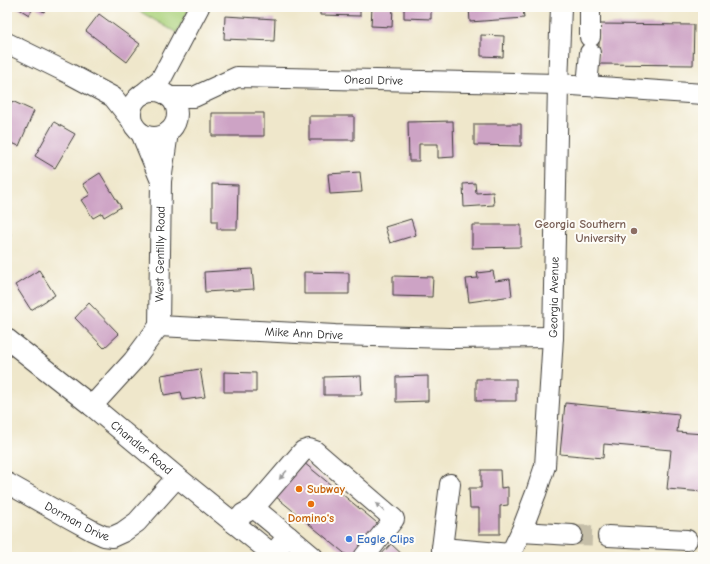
<svg xmlns="http://www.w3.org/2000/svg" width="710" height="564" font-family="'Comic Neue',sans-serif">
  <rect width="100%" height="100%" fill="#fdfcf7"/>
  <filter id="ink" filterUnits="userSpaceOnUse"><feTurbulence type="fractalNoise" baseFrequency=".025" numOctaves="2"/><feDisplacementMap in="SourceGraphic" scale="8" xChannelSelector="R" yChannelSelector="G"/><feConvolveMatrix kernelMatrix="1 2 1 2 8 2 1 2 1" color-interpolation-filters="sRGB"/></filter>
  <filter id="wash" filterUnits="userSpaceOnUse"><feTurbulence type="fractalNoise" baseFrequency=".012" numOctaves="4" result="noise"/><feDisplacementMap in="SourceGraphic" scale="16" xChannelSelector="R" yChannelSelector="G"/><feGaussianBlur stdDeviation="0.9" result="paint"/><feColorMatrix in="noise" values="0 0 0 0 0 0 0 0 0 0 0 0 0 0 0 0 0 1.4 0 .05"/><feComposite in="paint" operator="in"/></filter>
  <g filter="url(#wash)">
    <rect width="100%" height="100%" fill="#efe7cb"/>
    <!-- green -->
    <path fill="#abd27c" stroke="#64774c" d="M132 7H190L177 33Z"/>
    <g id="blocks">
      <!-- building -->
      <path fill="#cda3c5" d="M16 7H34L29 15Z
        M35 7H47L44 12Z
        M320 7H360V16L320 15Z
        M372 7H393L392 27 371 26Z
        M404 7H431V19L404 18Z
        M469 7H523L524 18 470 22Z
        M99 14 140 44 127 62 86 31Z
        M225 16 275 19 274 41 224 39Z
        M599 24 694 25 693 65 599 64Z
        M481 35 504 36 503 57 481 56Z
        M12 101 34 111 19 146 7 141V112Z
        M212 113H264V136H212Z
        M309 116H354V140H309Z
        M453 121 454 157 438 158V144H419V161H409L408 122Z
        M54 122 75 134 55 168 35 156Z
        M474 124H521V146L474 145Z
        M360 172 362 192 330 194 328 174Z
        M100 173 121 207 104 217 102 213 93 218 81 200 90 195 83 184Z
        M475 183 476 193 493 192 494 205 464 207 463 184Z
        M212 184 238 185 237 229H217V221H212Z
        M411 219 416 235 390 243 385 227Z
        M472 225H521V247L472 248Z
        M7 230 11 234 7 240Z
        M252 269 254 289 205 292 204 272Z
        M39 270 55 295 31 310 15 285Z
        M493 271 495 281 510 279 512 296 469 302 466 279 478 278 477 273Z
        M304 272 349 273V294H304Z
        M393 276 433 277 432 297 393 296Z
        M89 303 119 334 104 348 75 318Z
        M200 369 205 397 183 400 181 392 164 395 161 375Z
        M224 372 256 373V392H224Z
        M361 376 362 395H324V377Z
        M428 376V401L396 402V377Z
        M476 379H516V401H476Z
        M565 403 679 414 677 432 703 434V492L667 489 671 450 604 444 603 458 560 454Z
        M303 462 382 527 357 557H349L275 496Z
        M481 470H500L501 488 508 487V505L500 506V534H479V508H470L469 488H481Z
        M391 544 405 557H379Z"/>
    </g>
  </g>
  <g filter="url(#ink)">
    <use href="#blocks" fill-opacity="0" stroke="#3c3a36" stroke-width="1"/>
    <g fill="none" stroke-linecap="round" stroke-linejoin="round">
      <!-- minor-tunnel -->
      <path stroke="#c5bea8" stroke-width="20" stroke-dasharray="20 10" stroke-linecap="butt" d="M572 535 608 536"/>
      <defs>
        <g id="minor">
          <path d="M590 37V7"/>
          <path d="M7 43 70 74 113 97 132 121"/>
          <path d="M587 86 590 53"/>
          <circle cx="154" cy="114" r="23"/>
          <path d="M143 94 161 79 199 7"/>
          <path id="s1" d="M169 97H194L237 77 558 84 703 94"/>
          <path d="M141 133 161 181"/>
          <path id="s2" d="M159 326 335 335 450 338 553 337"/>
          <path id="s3" d="M159 326 161 181 168 132"/>
          <path id="s4" d="M7 339 92 406 177 477 276 557"/>
          <path d="M92 406 133 361 159 326"/>
          <path id="s5" d="M7 483 71 519 93 531 104 536 112 537 123 532 137 522 177 477"/>
          <path d="M254 508 288 536"/>
          <path d="M235 524 243 514 254 508 303 451 309 449 315 451 394 519 364 557"/>
          <path d="M521 532 572 535"/>
          <path d="M608 536 687 540"/>
          <path d="M442 548 510 554"/>
          <path d="M273 554 288 536 313 557"/>
          <path d="M442 557V548L450 484"/>
          <path id="s6" d="M509 557 521 532 536 493 545 466 553 337 558 84 561 7"/>
        </g>
      </defs>
      <!-- minor casing -->
      <use href="#minor" stroke="#3c3a36" stroke-width="22"/>
      <!-- minor -->
      <use href="#minor" stroke="#fff" stroke-width="20"/>
    </g>
    <!-- one-way arrows -->
    <defs><path id="oneway-solid" d="M-6-.8H1V-3.2L6.5 0L1 3.2V.8H-6Z"/></defs>
    <g fill="#999">
      <use href="#oneway-solid" transform="translate(283 475) rotate(131)"/>
      <use href="#oneway-solid" transform="translate(380 507) rotate(-139)"/>
    </g>
  </g>
  <!-- markers -->
  <circle fill="#8d6e63" stroke="#fdfcf7" stroke-width="1.5" cx="634" cy="231" r="4"/>
  <g fill="#e8710a" stroke="#fdfcf7" stroke-width="1.5">
    <circle cx="299" cy="489" r="4"/>
    <circle cx="311" cy="504" r="4"/>
  </g>
  <circle fill="#3f7fe0" stroke="#fdfcf7" stroke-width="1.5" cx="349" cy="539" r="4"/>
  <g text-anchor="middle" stroke-width="4" stroke-linejoin="round" paint-order="stroke">
    <!-- street labels -->
    <g font-size="12" fill="#1c1c1c" stroke="#fdfcf7">
      <text dy="4" stroke="none"><textPath href="#s1" startOffset="209">Oneal Drive</textPath></text>
      <text dy="4" stroke="none"><textPath href="#s3" startOffset="72">West Gentilly Road</textPath></text>
      <text dy="4" stroke="none"><textPath href="#s6" startOffset="267">Georgia Avenue</textPath></text>
      <text dy="4" stroke="none"><textPath href="#s2" startOffset="145">Mike Ann Drive</textPath></text>
      <text dy="4" stroke="none"><textPath href="#s4" startOffset="173">Chandler Road</textPath></text>
      <text dy="4" stroke="none"><textPath href="#s5" startOffset="80">Dorman Drive</textPath></text>
    </g>
    <!-- education labels -->
    <g font-size="12" font-weight="bold" fill="#785e54" stroke="#fdfcf7" text-anchor="end">
      <text x="626" y="228">Georgia Southern<tspan x="626" dy="14">University</tspan></text>
    </g>
    <!-- food labels -->
    <g font-size="12" font-weight="bold" fill="#c56008" stroke="#fdfcf7" text-anchor="start">
      <text x="307" y="493">Subway</text>
      <text x="311" y="522" text-anchor="middle">Domino's</text>
    </g>
    <!-- shop labels -->
    <g font-size="12" font-weight="bold" fill="#366cbe" stroke="#fdfcf7" text-anchor="start">
      <text x="357" y="543">Eagle Clips</text>
    </g>
  </g>
  <!-- margin -->
  <rect width="710" height="564" fill="none" stroke="#fdfcf7" stroke-width="24"/>
</svg>
